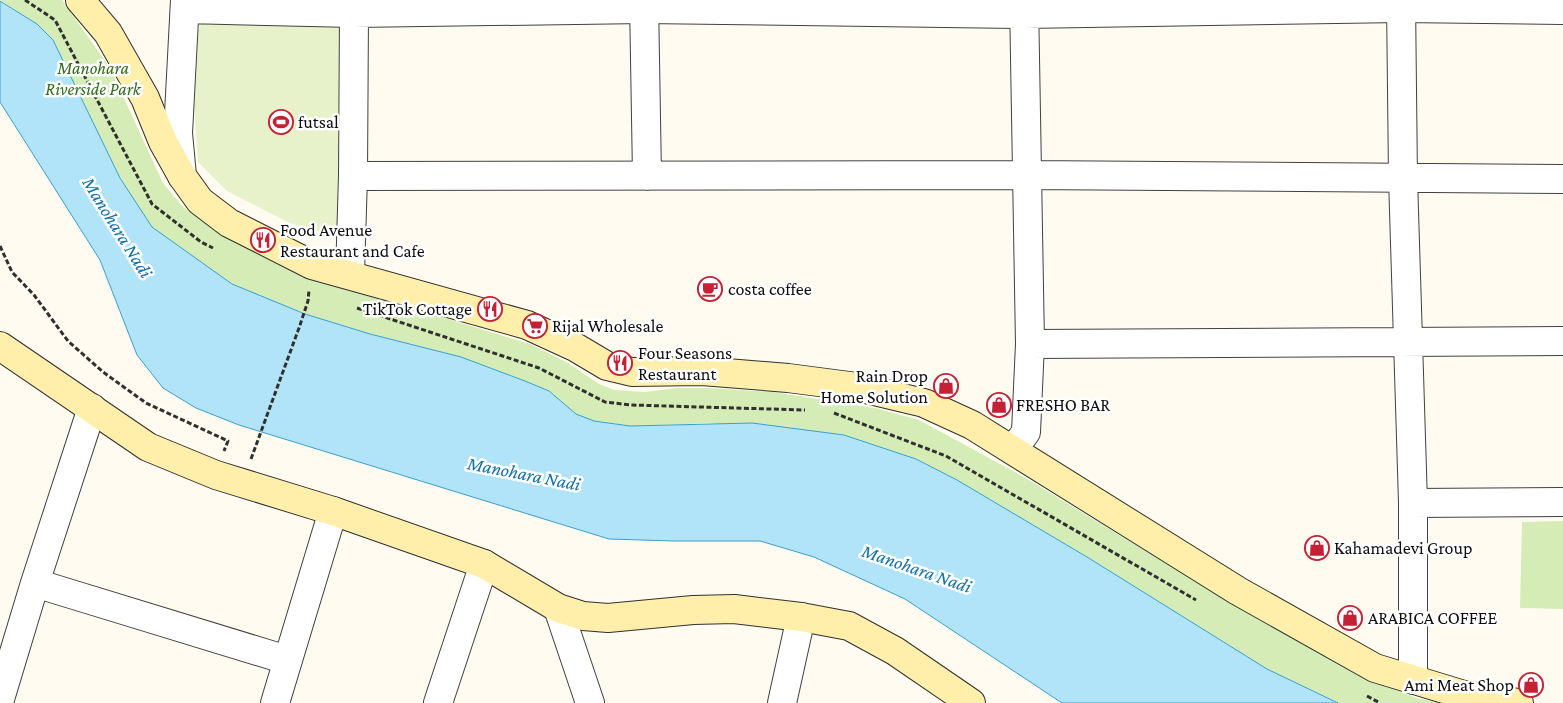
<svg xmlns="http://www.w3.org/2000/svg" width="1563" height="703" font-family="'Crimson Pro',serif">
  <rect width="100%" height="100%" fill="#fffbf0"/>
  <!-- green -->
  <path fill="#d6ecb7" d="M0 0H62L110 68 163 183 183 207 215 231 274 262 301 274 530 344 568 363 599 384 614 390 645 392 677 388H708L773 392 875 408 919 420 1024 477 1249 614 1349 670 1416 698 1442 703H1338L1267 669 1087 557 957 480 916 459 844 435 710 423 630 426 594 421 576 414 549 391 525 381 461 357 370 334 305 314 232 284 152 227 120 178 53 40 37 24Z
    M1563 521V609L1520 608 1522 522Z"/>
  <!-- pitch -->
  <path fill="#e7f2ca" d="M203 20 345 22 344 231 319 232 290 223 227 191 198 162 192 77 197 34Z"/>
  <!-- water -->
  <path fill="#b2e4f9" stroke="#36a0d3" d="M0 1 37 24 53 40 120 178 152 227 232 284 305 314 370 334 461 357 525 381 549 391 576 414 594 421 630 426 752 423 844 435 916 459 957 480 1087 557 1267 669 1338 703H1062L905 599 814 557 760 541H674L609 539 239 425 196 408 163 388 137 355 100 260 0 102Z"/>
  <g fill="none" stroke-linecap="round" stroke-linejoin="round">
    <defs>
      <path id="street" d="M644 0 647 176
        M1401 0 1403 178 1413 503V680
        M185 9 354 13 644 9 1025 14 1401 8 1563 10
        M182 176 178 133 185 0
        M353 176 1027 175 1563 179
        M350 275 353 176 354 13
        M1030 344 1563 341
        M1013 450 1026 432 1030 344 1024 0
        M1413 503 1563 502
        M35 583 287 660
        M558 608 590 703
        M0 699 35 583 92 408
        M275 703 333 511
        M438 703 484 564
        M782 703 801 617"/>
      <path id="secondary" d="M80 0 108 33 145 98 163 142 182 176 200 201 229 223 312 265 527 325 575 347 607 366 632 372 702 371 788 378 857 387 924 403 972 425 1238 591 1375 668 1464 695 1519 703
        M0 346 148 447 216 475 333 511 484 564 558 608 583 616 608 618 693 610 734 609 801 617 849 626 895 651 971 703"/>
    </defs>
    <!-- street casing -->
    <use href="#street" stroke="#414141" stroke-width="30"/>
    <!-- secondary casing -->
    <use href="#secondary" stroke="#303030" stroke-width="30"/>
    <!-- path -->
    <path stroke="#303030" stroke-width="3" stroke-dasharray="5 2.5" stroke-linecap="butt" d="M25 0 55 20 152 204 201 242 213 248
      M0 246 12 272 34 295 68 341 103 372 146 403 228 441 224 451
      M357 308 539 368 605 402 631 405 805 410
      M834 413 946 456 1196 600
      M251 459 299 328 308 301 309 290
      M1367 696 1380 703"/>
    <!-- street -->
    <use href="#street" stroke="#fff" stroke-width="28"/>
    <!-- secondary -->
    <use href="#secondary" stroke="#ffefab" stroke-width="28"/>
  </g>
  <!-- icons -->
  <defs>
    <symbol id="stadium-ring" viewBox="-11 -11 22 22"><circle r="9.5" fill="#fff" stroke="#c52034" stroke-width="1.5"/><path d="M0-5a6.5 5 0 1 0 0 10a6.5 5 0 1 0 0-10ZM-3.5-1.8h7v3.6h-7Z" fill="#c52034"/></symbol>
    <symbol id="restaurant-ring" viewBox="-11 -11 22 22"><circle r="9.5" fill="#fff" stroke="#c52034" stroke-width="1.5"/><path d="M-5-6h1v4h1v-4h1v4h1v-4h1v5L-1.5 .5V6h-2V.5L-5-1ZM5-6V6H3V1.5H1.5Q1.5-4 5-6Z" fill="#c52034"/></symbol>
    <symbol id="cafe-ring" viewBox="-11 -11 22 22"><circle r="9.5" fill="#fff" stroke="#c52034" stroke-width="1.5"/><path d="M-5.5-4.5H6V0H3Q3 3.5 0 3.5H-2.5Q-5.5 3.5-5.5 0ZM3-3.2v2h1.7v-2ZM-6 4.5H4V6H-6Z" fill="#c52034"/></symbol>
    <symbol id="supermarket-ring" viewBox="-11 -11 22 22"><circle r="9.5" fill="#fff" stroke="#c52034" stroke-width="1.5"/><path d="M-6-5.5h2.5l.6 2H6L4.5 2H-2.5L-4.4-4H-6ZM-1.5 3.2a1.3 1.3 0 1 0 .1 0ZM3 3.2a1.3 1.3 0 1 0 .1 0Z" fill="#c52034"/></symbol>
    <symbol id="shop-ring" viewBox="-11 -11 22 22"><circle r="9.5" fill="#fff" stroke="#c52034" stroke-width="1.5"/><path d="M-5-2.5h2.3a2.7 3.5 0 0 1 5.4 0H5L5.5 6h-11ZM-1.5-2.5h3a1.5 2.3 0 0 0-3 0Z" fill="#c52034"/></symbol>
  </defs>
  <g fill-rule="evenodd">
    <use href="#stadium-ring" x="267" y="108" width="28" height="28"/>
    <use href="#restaurant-ring" x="249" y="226" width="28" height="28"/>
    <use href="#cafe-ring" x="696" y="275" width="28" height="28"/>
    <use href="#restaurant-ring" x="476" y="295" width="28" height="28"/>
    <use href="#supermarket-ring" x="521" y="312" width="28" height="28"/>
    <use href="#restaurant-ring" x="606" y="349" width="28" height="28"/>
    <use href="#shop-ring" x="932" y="372" width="28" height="28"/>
    <use href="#shop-ring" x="985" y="391" width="28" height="28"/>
    <use href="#shop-ring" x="1303" y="534" width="28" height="28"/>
    <use href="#shop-ring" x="1336" y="604" width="28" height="28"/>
    <use href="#shop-ring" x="1517" y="671" width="28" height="28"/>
  </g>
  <g text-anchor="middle" stroke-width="5" stroke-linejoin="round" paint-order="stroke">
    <!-- park labels -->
    <g font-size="18" font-style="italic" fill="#316a1b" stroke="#fff">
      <text x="93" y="74">Manohara<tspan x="93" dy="21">Riverside Park</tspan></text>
    </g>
    <!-- poi labels -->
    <g font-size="18" fill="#0e0e0e" stroke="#fff" text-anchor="start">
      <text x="298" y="128">futsal</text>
      <text x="280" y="236">Food Avenue<tspan x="280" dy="21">Restaurant and Cafe</tspan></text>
      <text x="728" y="295">costa coffee</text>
      <text x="472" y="315" text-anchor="end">TikTok Cottage</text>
      <text x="552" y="332">Rijal Wholesale</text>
      <text x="638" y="359">Four Seasons<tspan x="638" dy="21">Restaurant</tspan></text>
      <text x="928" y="382" text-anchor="end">Rain Drop<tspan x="928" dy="21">Home Solution</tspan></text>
      <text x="1016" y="411">FRESHO BAR</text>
      <text x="1334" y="554">Kahamadevi Group</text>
      <text x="1368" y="624">ARABICA COFFEE</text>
      <text x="1514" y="691" text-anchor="end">Ami Meat Shop</text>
    </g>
    <!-- water labels -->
    <g font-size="19" font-style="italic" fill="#1170a6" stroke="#fff">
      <text transform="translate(118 227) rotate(58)" y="7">Manohara Nadi</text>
      <text transform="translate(524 473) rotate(11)" y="7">Manohara Nadi</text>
      <text transform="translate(917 568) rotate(19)" y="7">Manohara Nadi</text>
    </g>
  </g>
</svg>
